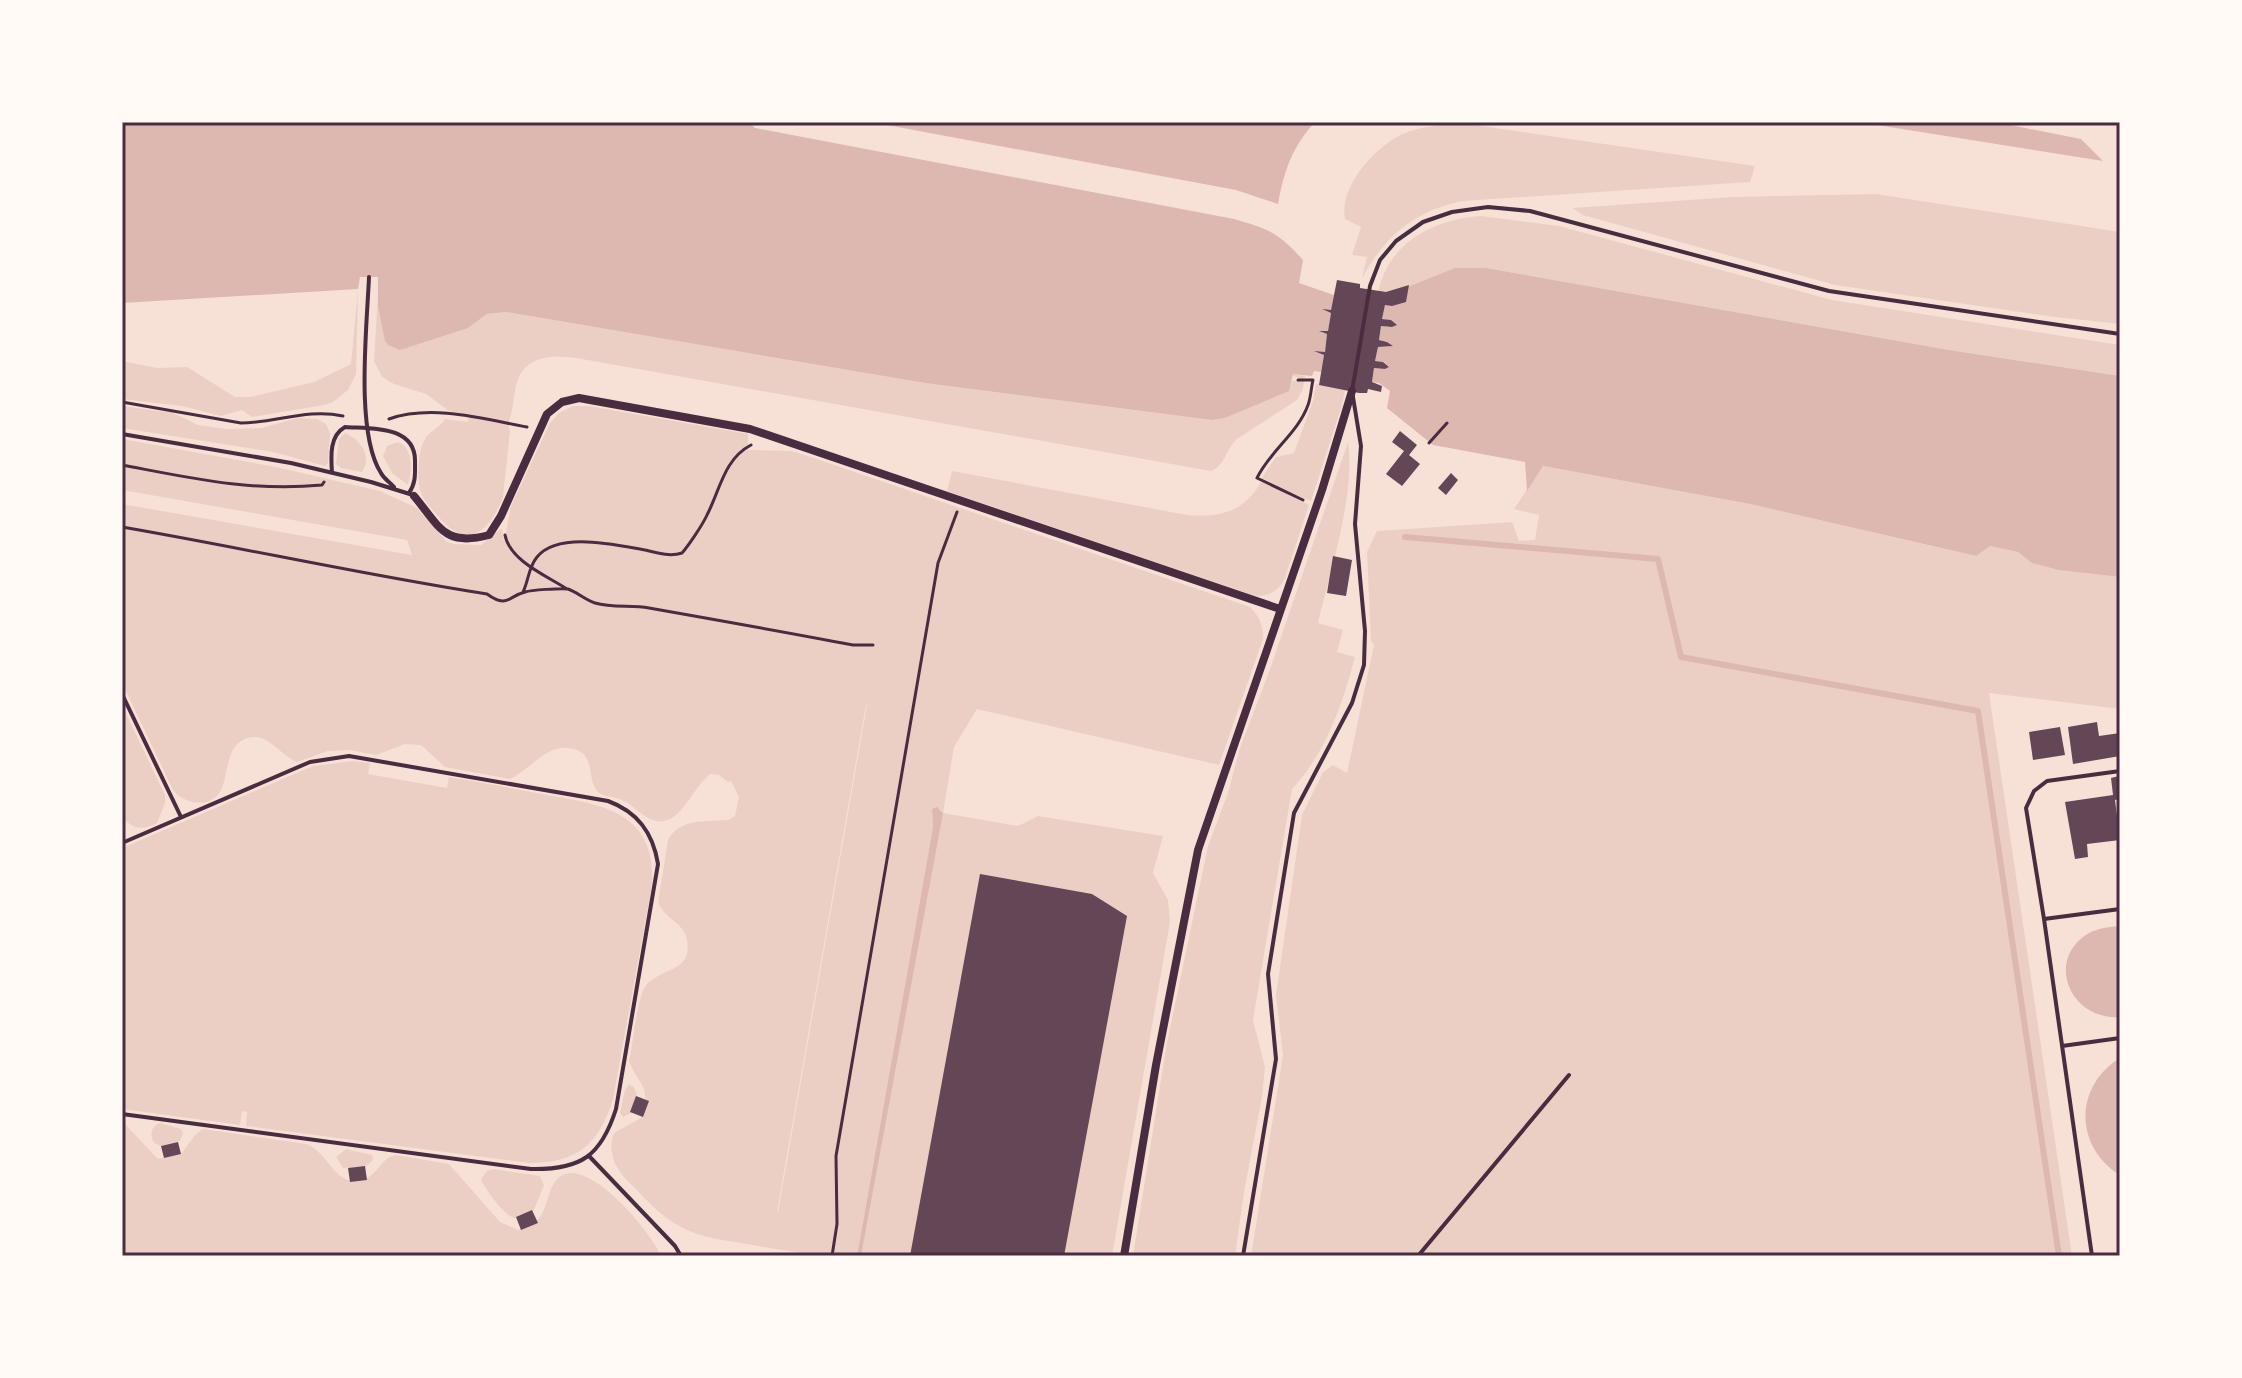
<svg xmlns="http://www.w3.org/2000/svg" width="2242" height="1378" font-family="'Times New Roman',serif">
  <rect width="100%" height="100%" fill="#f7e1d7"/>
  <!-- green -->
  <path fill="#ebcfc5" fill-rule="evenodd" d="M1455 123 1481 126 1755 166 1750 182 1462 201C1413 212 1386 235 1362 278L1367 257 1352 255 1361 227 1345 219C1339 189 1370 153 1395 138 1412 127 1436 126 1455 123Z
    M1876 194 2120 232V324L2055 317 1835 285 1583 215 1572 208 1733 197Z
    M1481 216 1559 226 1832 300 2120 345V376L1949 350 1486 268 1408 287 1377 300C1383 246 1431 219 1481 216Z
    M379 277 378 306 468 328 487 314 506 312 925 383 1212 420 1225 418 1288 391 1292 381H1298L1299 378 1293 376V374L1305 376 1303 389 1297 400 1237 439C1226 449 1225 466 1211 471L599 362C570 357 525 346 516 386 513 400 513 411 508 424L510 431 503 497C490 532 466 552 437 515 431 508 422 499 420 490 417 477 418 452 424 441 428 431 439 429 445 419L468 422 469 415 449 411 426 394 394 384 382 377 374 361Z
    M358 289 356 374 348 390 333 402 324 405 252 417 242 410 221 416 182 406 122 399V361L157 368 187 367 235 397H251L314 382 351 364Z
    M1316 384 1345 390 1342 405 1311 501 1289 492V495L1309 505 1285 578C1279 591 1268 598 1253 595L947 491 952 471 1187 515C1219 518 1244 512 1261 482L1276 488 1277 485 1262 478 1263 476 1276 457 1294 453 1313 401Z
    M122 406 173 413 198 425 227 429 261 428 298 418 317 419 326 424 330 433 328 463 325 466 273 452 122 428Z
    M573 406H589L748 434V450L791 451 808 456 1250 607C1260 617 1263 625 1263 639L1219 765 977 709 954 747 943 813 1018 826 1038 816 1163 836 1153 873 1168 900 1170 922 1112 1256H861L942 810 932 809 933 827 857 1256C817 1256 786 1251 747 1244 724 1240 701 1238 681 1227 662 1217 648 1202 634 1187 618 1172 606 1156 614 1133L641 1118C652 1086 640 1088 629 1061 633 1044 637 999 645 987 658 967 693 974 687 940 684 922 664 919 658 902L668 840C679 818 706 822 728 820L735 816 739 797 731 781 728 782 719 775 710 774C696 785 684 814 668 820 663 822 656 822 650 819 639 814 632 803 619 799 612 796 602 797 597 791 586 777 597 752 569 748 545 745 530 770 510 779L445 767 421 745 405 744 376 755 350 750 328 751 297 762C282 756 270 737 255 737 225 738 230 771 221 790 211 810 184 804 173 790L122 683V504L412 555 407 540 122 490V439L276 467 380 491 417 508 447 542 454 544 481 545 502 528 504 542 511 506 550 423 559 413ZM866 705H867L778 1212H777Z
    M345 433C360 439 373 456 362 472L341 468 336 464 339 439Z
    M398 442C414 448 412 471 408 485L392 473 383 456 387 446Z
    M1348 442C1356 492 1330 572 1318 623L1343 630 1337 652 1355 657C1342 705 1327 751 1292 789L1253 1020 1265 1067 1262 1097 1244 1192 1235 1256H1133L1166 1048 1208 846 1228 793 1240 748 1269 672Z
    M1543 466 1750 504 1975 556 1990 546 2018 552 2032 563 2058 570 2120 577V709L1989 693 2072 1256H1251L1283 1055 1276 995 1302 815 1323 772 1333 765 1347 773 1374 645 1371 641 1367 552 1377 531 1512 522 1519 541 1535 540 1539 515 1514 509Z
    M122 705 165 795V803L157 823C141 831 135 829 122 818Z
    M353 761 370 763 368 774 447 788 449 777C480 782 511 788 542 794 599 804 657 810 652 885L613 1099C599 1144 578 1163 530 1163L246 1126 247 1112 242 1111 240 1125 122 1109V848L313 766Z
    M629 1085 633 1086 637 1094 631 1113 623 1117 620 1113 625 1090Z
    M122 1121 158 1159 181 1154 195 1135 203 1129 306 1144C330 1152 335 1192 367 1178 375 1174 381 1163 389 1157L396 1155 449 1164 500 1222 518 1230C523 1228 531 1226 535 1222 549 1213 546 1185 561 1176 589 1157 652 1233 661 1256H122Z
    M160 1123 181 1129 183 1133 180 1141 161 1146 154 1143C150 1135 150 1127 160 1123Z
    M346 1149 372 1155 373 1160 365 1167 343 1168 336 1157Z
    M494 1169 540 1176 544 1185 534 1210C528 1212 520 1217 515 1218 506 1218 484 1188 481 1179L487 1171Z"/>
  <!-- water -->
  <path fill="#dcb8b0" d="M122 122H748L755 128 1234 219C1269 229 1279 233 1303 260L1299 283 1334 295 1331 310H1324L1331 313 1328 331 1321 332 1327 334 1325 352H1317L1324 355 1321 372 1314 371 1312 376 1293 374 1289 391 1225 418 1212 420 925 383 506 312 487 314 468 328 400 350 388 345 385 341 378 306V277H360L358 289 122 303Z
    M871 122H1315C1292 147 1284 171 1278 204L1236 190Z
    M1858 122H1995L2081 139 2103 161Z
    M1455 268H1486L1949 350 2120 376V577L2058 570 2032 563 2018 552 1990 546 1976 556 1750 504 1543 466 1527 491 1525 462 1433 445 1387 408 1390 391 1379 383 1372 382 1374 368 1385 369 1389 367 1384 362 1375 361 1378 347 1393 346 1387 342 1379 340 1381 326 1392 327 1396 325 1391 320 1382 319 1385 305 1408 287Z
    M937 807 943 813 861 1256H857L933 827 932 809Z
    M2120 926V1017C2070 1021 2044 959 2089 933 2099 928 2109 927 2120 926Z
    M2120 1058V1175C2074 1147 2074 1086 2120 1058Z"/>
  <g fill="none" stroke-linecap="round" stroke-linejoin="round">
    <!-- stream -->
    <path stroke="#dcb8b0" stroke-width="6" d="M1405 537 1658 559 1681 657 1978 711 2059 1256"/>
  </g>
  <!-- building -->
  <path fill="#644757" d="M1337 280 1360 284V288L1386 292 1409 285 1406 302 1392 306 1385 305 1382 319 1391 320 1397 325 1392 327 1381 326 1379 340 1387 342 1393 346 1378 347 1375 361 1383 362 1389 367 1385 369 1374 368 1372 382 1382 386 1381 392 1368 389 1367 393H1359L1319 385 1324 355 1314 351 1325 352 1327 334 1319 331H1328L1331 313 1322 309 1331 310Z
    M1400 431 1417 445 1409 455 1420 464 1402 486 1386 474 1404 451 1392 442Z
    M1451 473 1458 480 1446 495 1438 488Z
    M1333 556 1352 560 1346 596 1327 593Z
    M2097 722 2099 736 2120 733V756L2073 764 2068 727Z
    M2060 727 2065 755 2033 760 2029 732Z
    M2119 776 2120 799 2115 800 2120 840 2087 844 2088 857 2075 859 2065 802 2113 795 2111 778Z
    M980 874 1092 894 1127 916 1064 1256H910Z
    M636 1096 649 1101 643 1117 630 1112Z
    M178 1142 181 1154 164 1158 161 1146Z
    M365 1166 367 1180 350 1182 348 1168Z
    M532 1210 538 1223 521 1230 516 1217Z"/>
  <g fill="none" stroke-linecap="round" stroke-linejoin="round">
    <!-- path -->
    <path stroke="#4a2c40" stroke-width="3" d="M1298 380H1313C1311 388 1311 397 1308 405 1298 433 1270 451 1257 478L1303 500
      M122 402 241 423C276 423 307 408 343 416
      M389 419C432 404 484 419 527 427
      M1429 443 1447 423
      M122 465C191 478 251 492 322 485L324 482
      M122 527C244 548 364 575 487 594 508 609 508 596 525 592 531 590 561 588 568 589 577 592 585 600 595 603 612 608 631 605 649 608 717 620 785 632 853 645H873
      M505 535C510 561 547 576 567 589
      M523 592C529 580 528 568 537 557 558 531 616 545 645 550 657 553 670 557 682 553 689 545 703 524 707 515 720 490 724 459 751 445
      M832 1256 837 1224 836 1156 938 563 957 512"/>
    <!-- service -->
    <path stroke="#4a2c40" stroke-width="4" d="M369 277C367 326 355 433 381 473 384 479 390 482 394 487
      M122 434 291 463 371 482 413 495
      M332 473C331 457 329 436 345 427 371 429 416 425 415 462 415 474 416 483 409 493
      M122 694 181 817
      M2120 771 2047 781 2034 791 2026 808 2044 919 2120 909
      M122 843 310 762 349 756 608 801C638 812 653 833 658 864L616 1109C601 1156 581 1170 531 1169L122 1114
      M2044 919 2092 1256
      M2062 1046 2120 1038
      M589 1156 675 1246 681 1256
      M1243 1256 1276 1059 1268 974 1294 813 1352 703 1364 665 1365 631 1355 524 1361 446 1352 391 1370 286 1380 260 1396 241 1423 222 1452 212 1488 207 1530 211 1829 291 2120 334
      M1418 1256 1569 1075"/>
    <!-- minor -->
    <path stroke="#4a2c40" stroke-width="8" d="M414 496C440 527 444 547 489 535L501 516 547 414 562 402 579 398 750 429 1280 609
      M1124 1256 1156 1065 1198 850 1322 490 1352 391"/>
  </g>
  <!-- border -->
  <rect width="2242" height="1378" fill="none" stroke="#fffaf5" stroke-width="248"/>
  <rect x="124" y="124" width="1994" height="1130" fill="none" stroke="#4a2c40" stroke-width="3"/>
</svg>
